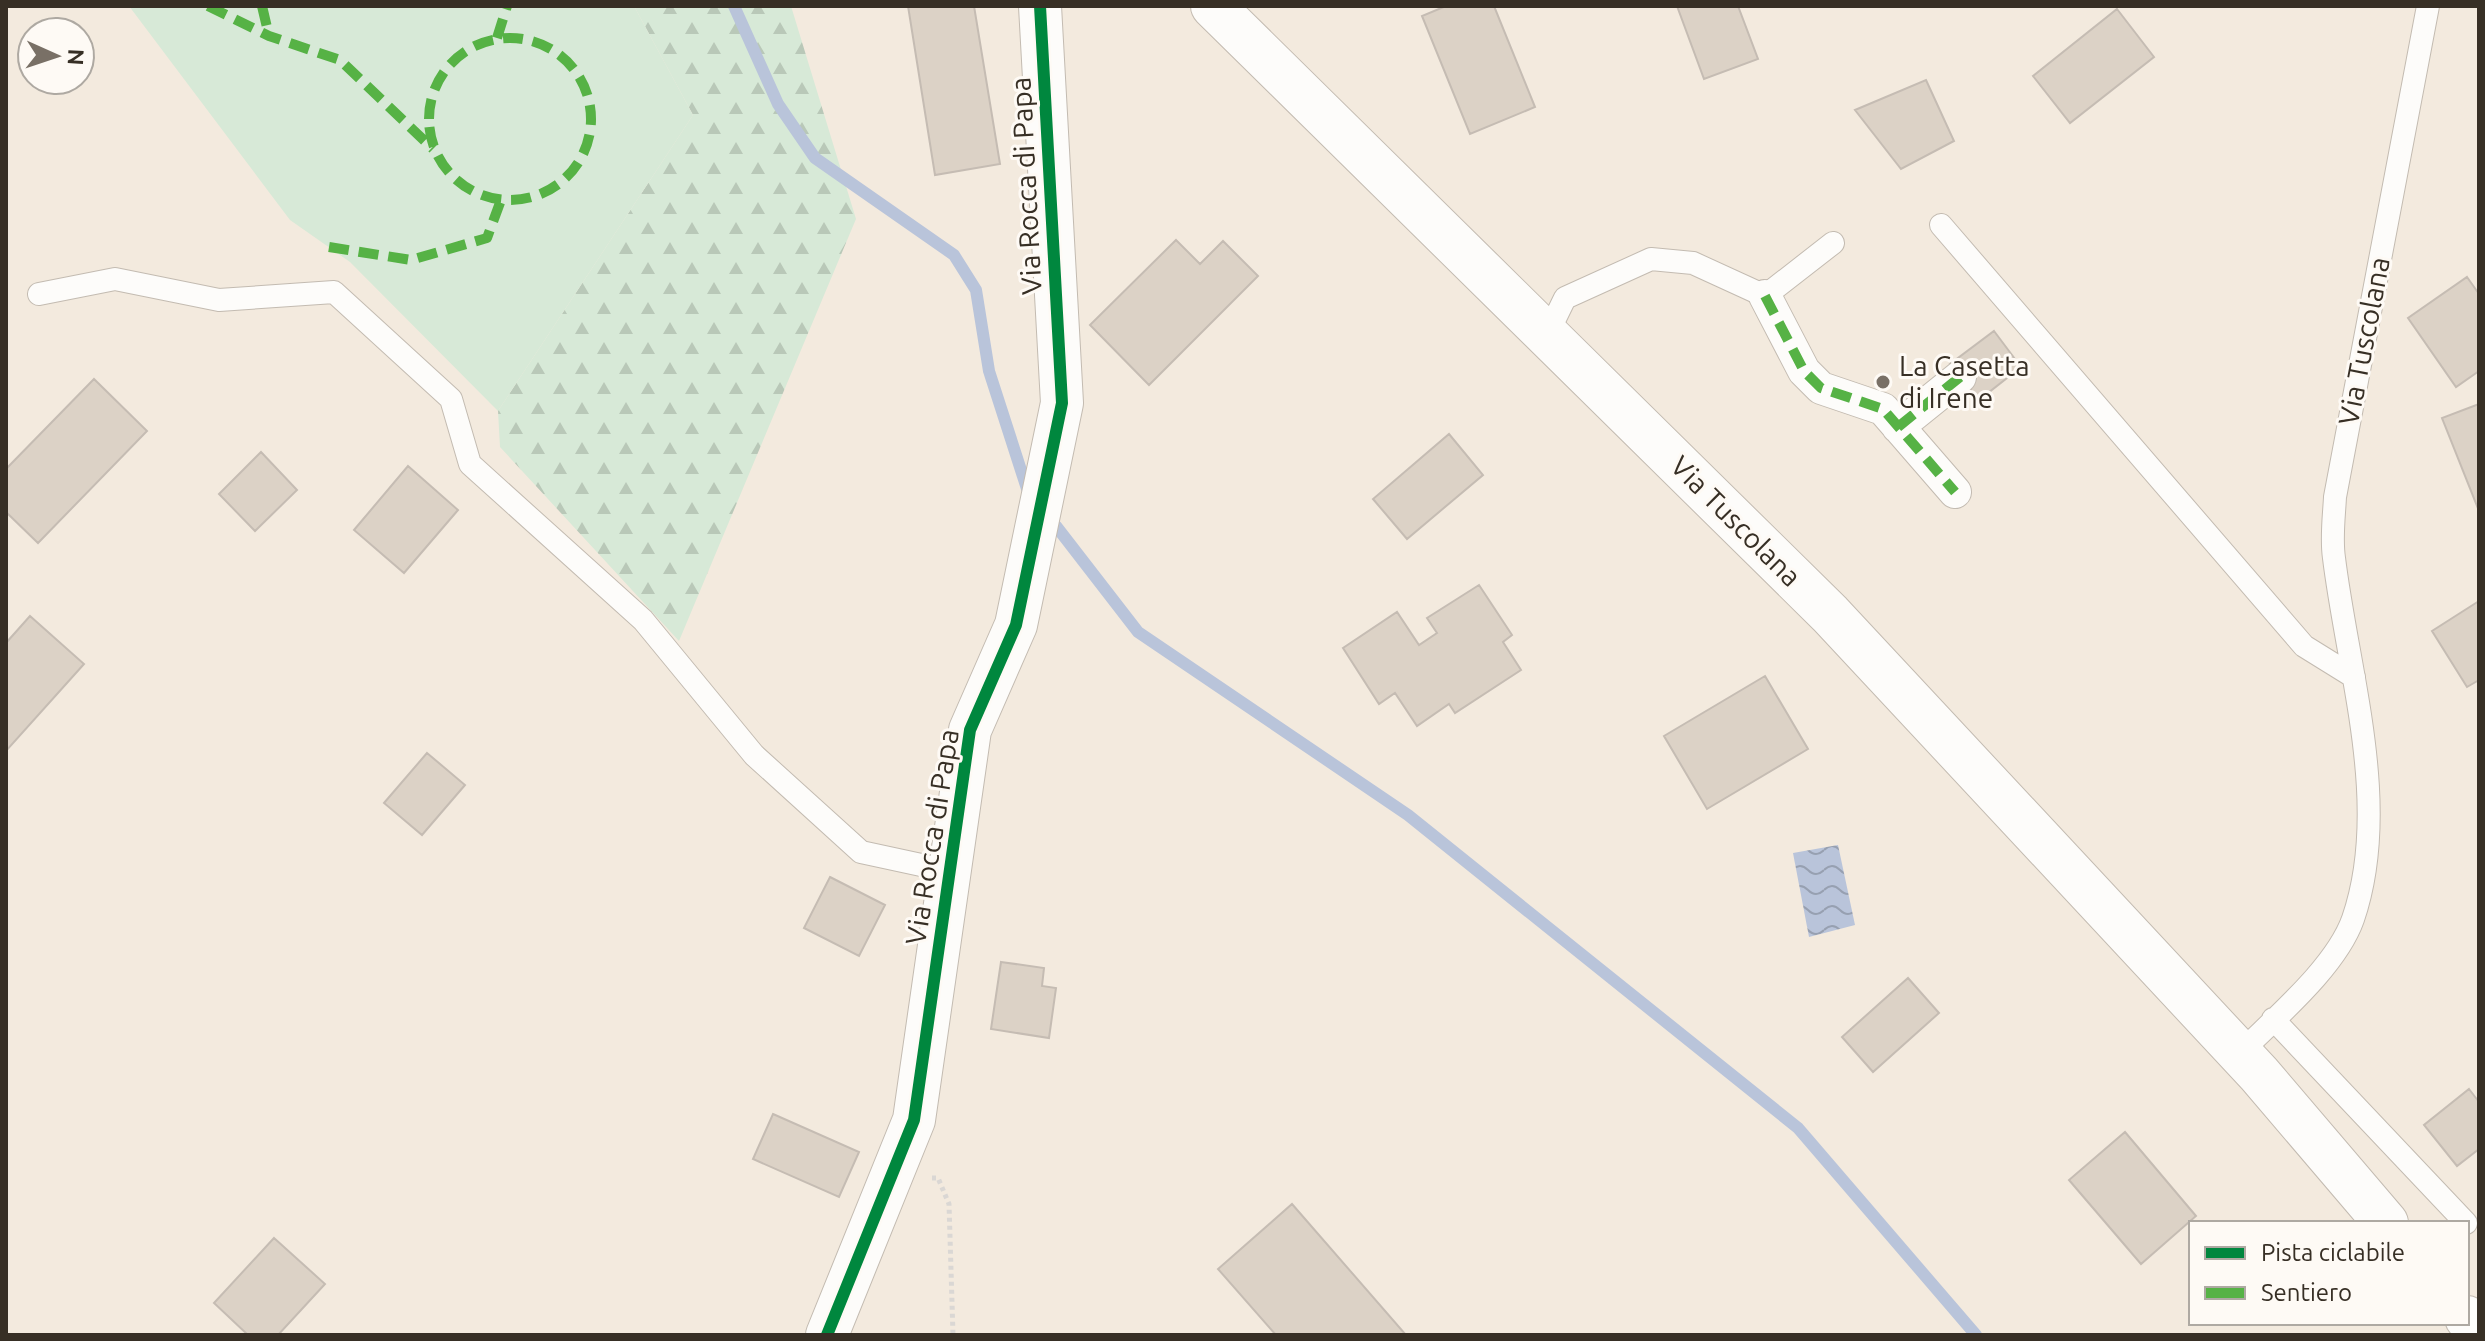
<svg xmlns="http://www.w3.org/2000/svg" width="2485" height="1341" font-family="Ubuntu,sans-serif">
  <defs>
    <pattern id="forest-firs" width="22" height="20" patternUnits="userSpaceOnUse" patternTransform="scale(2)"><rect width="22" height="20" fill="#d7e9d7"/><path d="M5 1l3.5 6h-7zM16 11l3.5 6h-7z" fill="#b9c8b8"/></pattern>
    <pattern id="water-waves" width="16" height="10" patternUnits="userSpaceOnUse" patternTransform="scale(2)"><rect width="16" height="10" fill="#b9c4da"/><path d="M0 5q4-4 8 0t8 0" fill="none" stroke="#97a0b1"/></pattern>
  </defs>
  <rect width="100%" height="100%" fill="#f3eade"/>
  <!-- forest -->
  <path fill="url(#forest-firs)" d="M634 6H791L856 219 679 641 500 447 498 411 693 115Z"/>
  <!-- park -->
  <path fill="#d7e9d7" d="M129 6H634L693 115 498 411 350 262 290 220Z"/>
  <!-- water -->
  <path fill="url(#water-waves)" d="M1838 845 1855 925 1809 937 1793 853Z"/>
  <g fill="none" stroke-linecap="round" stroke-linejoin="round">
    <!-- stream -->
    <path stroke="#b9c4da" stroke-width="12" d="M734 6 778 104 815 158 954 255 976 290 989 371 1029 495
      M1056 526 1138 632 1408 815 1798 1128 1976 1335"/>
  </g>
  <!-- building -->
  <path fill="#dcd2c6" stroke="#c5bcb3" stroke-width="2" d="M908 6H974L1000 164 935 175Z
    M1446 6H1494L1535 107 1470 134 1422 16Z
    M1677 6H1738L1758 59 1704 79Z
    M2117 9 2154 57 2070 123 2033 76Z
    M1926 80 1954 141 1901 169 1855 110Z
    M1176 240 1200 264 1223 241 1258 276 1149 385 1090 325Z
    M2467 277 2479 294V371L2456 387 2408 318Z
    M1994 331 2021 367 1979 400 1950 364Z
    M94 379 147 431 38 543 6 512V469Z
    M2479 404V511L2442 418Z
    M1449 434 1483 475 1407 539 1373 499Z
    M261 452 297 490 255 531 219 494Z
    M408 466 458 510 404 573 354 530Z
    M1479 585 1512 635 1503 642 1521 670 1455 713 1449 704 1417 726 1395 693 1379 704 1343 648 1397 612 1419 645 1437 633 1427 618Z
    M2479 601V680L2467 687 2432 631Z
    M30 616 84 664 6 751V643Z
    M1765 676 1808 749 1707 809 1664 736Z
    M427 753 465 785 422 835 384 803Z
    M830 877 885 905 859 956 804 928Z
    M1001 962 1044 968 1042 986 1056 988 1049 1038 991 1029Z
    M1908 978 1939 1013 1873 1072 1842 1037Z
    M2469 1089 2479 1102V1149L2457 1166 2424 1125Z
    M773 1114 859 1152 839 1197 753 1159Z
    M2125 1132 2196 1216 2141 1264 2069 1180Z
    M1292 1204 1406 1335H1276L1218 1269Z
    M274 1238 325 1284 278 1335H248L214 1303Z"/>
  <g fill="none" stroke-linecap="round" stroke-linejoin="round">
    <defs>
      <path id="service" d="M1941 225 2304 646 2354 677
        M39 294 115 279 219 300 334 292 451 399 470 464 643 620 754 755 861 852 949 871
        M1547 335 1565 298 1651 259 1693 263 1765 296 1833 243
        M2273 1019 2466 1223
        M2240 1053C2276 1017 2336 967 2353 919 2392 805 2348 673 2334 558 2331 538 2334 517 2335 497L2428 6"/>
      <path id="pedestrian" d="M1765 296 1804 371 1821 388 1883 409 1955 492
        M1898 427 1960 377"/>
      <path id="minor" d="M827 1335 914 1120 970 730 1016 625 1062 403 1040 6"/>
      <path id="secondary" d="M1213 6 1830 614 2259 1074 2386 1223
        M2467 1318 2479 1332"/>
    </defs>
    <!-- service casing -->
    <use href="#service" stroke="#c3bbb1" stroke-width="24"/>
    <!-- pedestrian casing -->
    <use href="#pedestrian" stroke="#c3bbb1" stroke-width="34"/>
    <!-- minor casing -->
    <use href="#minor" stroke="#c3bbb1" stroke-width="44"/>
    <!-- secondary casing -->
    <use href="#secondary" stroke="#c3bbb1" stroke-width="46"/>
    <!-- path -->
    <path stroke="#dad7d4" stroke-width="5" stroke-dasharray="4 4" stroke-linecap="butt" d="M932 1178H938L949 1204 953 1335"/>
    <!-- service -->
    <use href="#service" stroke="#fdfcfa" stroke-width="22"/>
    <!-- pedestrian -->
    <use href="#pedestrian" stroke="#fdfcfa" stroke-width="32"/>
    <!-- minor -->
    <use href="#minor" stroke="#fdfcfa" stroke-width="42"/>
    <!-- secondary -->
    <use href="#secondary" stroke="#fdfcfa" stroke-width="44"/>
    <!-- quiet -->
    <path stroke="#56b245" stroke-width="10" stroke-dasharray="20 10" stroke-linecap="butt" d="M208 6 269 36 340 60 433 149
      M262 6 269 36
      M497 38 507 6
      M429 119a81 81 0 1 1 162 0a81 81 0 1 1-162 0Z
      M329 247 411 260 487 238 501 200
      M1765 296 1804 371 1821 388 1883 409 1955 492
      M1898 427 1960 377"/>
    <defs>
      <path id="cycleway" d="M827 1335 914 1120 970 730 1016 625 1062 403 1040 6"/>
    </defs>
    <!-- cycleway casing -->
    <use href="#cycleway" stroke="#fefaf5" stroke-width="17"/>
    <!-- cycleway -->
    <use href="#cycleway" stroke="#00873e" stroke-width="12"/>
  </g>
  <!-- markers -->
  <circle fill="#797066" stroke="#fefaf5" stroke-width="3" cx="1883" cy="382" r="8"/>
  <g text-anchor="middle" stroke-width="6" stroke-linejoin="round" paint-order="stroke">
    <!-- street labels -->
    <g font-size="28" fill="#372f25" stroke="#fefaf5">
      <text transform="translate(1026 186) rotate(-93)" y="10">Via Rocca di Papa</text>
      <text transform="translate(2364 341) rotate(-79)" y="10">Via Tuscolana</text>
      <text transform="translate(1736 521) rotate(45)" y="10">Via Tuscolana</text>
      <text transform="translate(932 837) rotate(-81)" y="10">Via Rocca di Papa</text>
    </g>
    <!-- poi labels -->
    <g font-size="28" fill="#372f25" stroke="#fefaf5" text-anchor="start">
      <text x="1899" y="376">La Casetta<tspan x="1899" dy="32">di Irene</tspan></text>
    </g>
  </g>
  <!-- border -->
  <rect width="2485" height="1341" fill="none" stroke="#372f25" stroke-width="16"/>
  <!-- legend -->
  <rect x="2189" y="1221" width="280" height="104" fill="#fefaf5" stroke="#aea9a2" stroke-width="2"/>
  <rect x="2205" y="1247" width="40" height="12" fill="#00873e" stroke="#aea9a2" stroke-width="2"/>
  <text x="2261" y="1261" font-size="24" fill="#372f25">Pista ciclabile</text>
  <rect x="2205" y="1287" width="40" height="12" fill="#56b245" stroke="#aea9a2" stroke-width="2"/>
  <text x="2261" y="1301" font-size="24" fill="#372f25">Sentiero</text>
  <!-- north arrow -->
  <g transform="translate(56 56) rotate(93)"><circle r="38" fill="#fefaf5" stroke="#aea9a2" stroke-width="2"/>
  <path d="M0-6L14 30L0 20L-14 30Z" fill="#797066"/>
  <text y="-12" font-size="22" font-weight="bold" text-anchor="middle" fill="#372f25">N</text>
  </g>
</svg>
